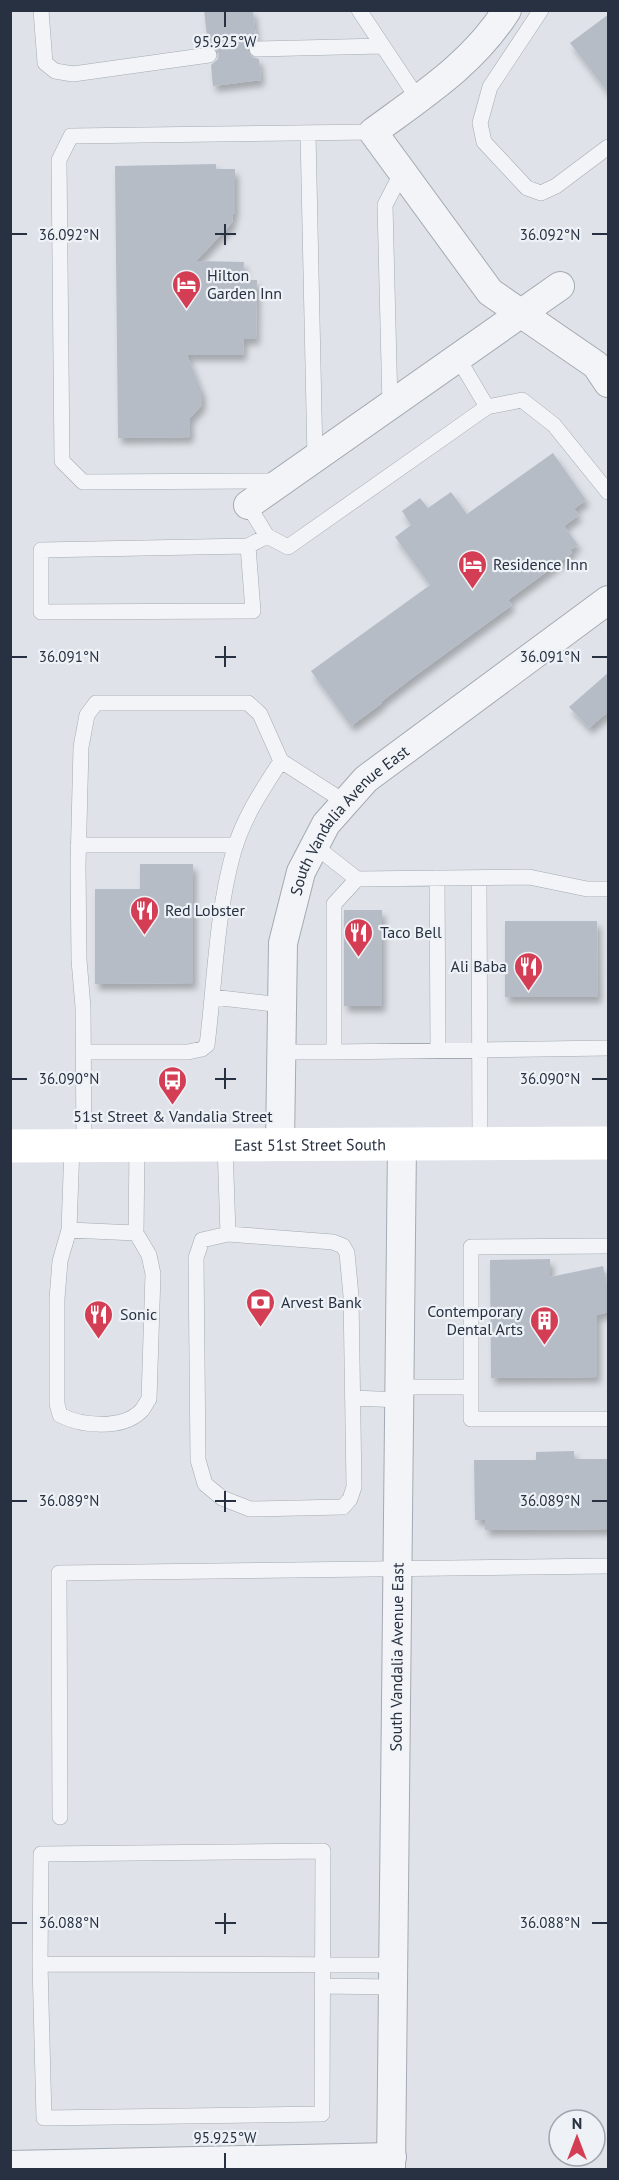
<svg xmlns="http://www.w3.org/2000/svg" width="619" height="2180" font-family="'PT Sans',sans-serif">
  <defs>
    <filter id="shadow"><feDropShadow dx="3.5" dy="6" stdDeviation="3" flood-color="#0004"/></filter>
  </defs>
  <rect width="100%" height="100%" fill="#dfe3e9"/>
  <!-- building -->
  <path fill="#b6bcc6" filter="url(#shadow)" d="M204 10H253L256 39 249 44 247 50 252 57 259 59 261 80 213 86 211 65 218 59 219 53 213 46 208 45Z
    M609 14V94L570 43Z
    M216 164V169H235V213L233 214 232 223 196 261 244 262 243 280H257L256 339H244L243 355H187L202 392V405L190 418V437L118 438 115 166Z
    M553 453 586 500 574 509 579 515 564 526 578 545 570 550 572 553 508 600 512 605 408 681 381 702 382 703 351 726 311 671 430 585 395 537 411 525 402 511 420 498 428 508 451 492 467 514Z
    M609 672V711L589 728 569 707Z
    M140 864H193V983L95 984V889H140Z
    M344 910H382V1006H344Z
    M505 921H597L598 997H505Z
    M550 1259V1277L603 1266 609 1293V1312L597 1315V1377L491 1378 490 1260Z
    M574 1451V1459H609V1529L485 1530V1520H475L474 1460H536V1452Z"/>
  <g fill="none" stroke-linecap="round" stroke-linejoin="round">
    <defs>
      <path id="service" d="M41 10 45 63 55 71 73 74 209 55
        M359 10 418 99
        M541 10 490 87 480 123 484 142 527 188 541 193 556 186 608 147
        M257 49 382 46
        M308 133 315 458
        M390 405 385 205 402 172
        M487 407 522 400 554 425 608 492
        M278 481 83 482 62 461 59 160 71 136 373 132
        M248 505 267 536 288 547 487 407 458 358
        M248 546 41 550V612L253 611 248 546 267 536
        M281 761 345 802
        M78 845H236
        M315 846 357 879 529 877 587 889H608
        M437 878 438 1050
        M479 878 480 1143
        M212 997 282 1005
        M83 1052H188L202 1049 207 1045C215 982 216 916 233 854 242 820 262 790 281 761L260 714 248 703H96L87 715 81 747 78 866 79 960 83 1007 84 1146
        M281 1052H334V904L357 879
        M334 1052 608 1048
        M225 1145 228 1234 202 1240 196 1258 198 1460 205 1484 222 1498 250 1509 343 1507 350 1499 354 1487 351 1296 347 1253 343 1246 333 1242 228 1234
        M72 1146 69 1230 136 1233
        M69 1230 60 1261 57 1299V1404L60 1415C81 1426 122 1430 141 1411 144 1408 146 1403 149 1399L153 1274 149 1255 136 1233 137 1146
        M401 1387H471V1419H608
        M471 1387V1247L608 1246
        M353 1398 401 1400
        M60 1817 59 1573 608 1566
        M40 1964 44 2118 322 2114 323 1851 41 1854 40 1964 394 1965
        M322 1986 394 1987"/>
      <g id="minor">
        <path d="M507 10C474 63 422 96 373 132L490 292 596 365 608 383"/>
        <path d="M248 505 560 286"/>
        <path id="s1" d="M280 1144 283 943 301 872 326 824 366 779 608 600"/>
        <path d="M10 2165 392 2157"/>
        <path id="s2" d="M391 2170 402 1143"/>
      </g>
    </defs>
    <!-- service casing -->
    <use href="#service" stroke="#a4aab3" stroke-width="16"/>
    <!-- minor casing -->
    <use href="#minor" stroke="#a4aab3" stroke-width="30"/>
    <!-- service -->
    <use href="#service" stroke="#f2f4f7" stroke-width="15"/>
    <!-- minor -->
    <use href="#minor" stroke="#f2f4f7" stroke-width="28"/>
    <!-- secondary -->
    <path stroke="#fff" stroke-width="33" id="s3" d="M10 1146 608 1143"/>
  </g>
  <!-- ticks -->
  <path fill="none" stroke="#273141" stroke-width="2" d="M225 12V27M225 224V245M12 234H27M215 234H236M592 234H607M225 646V667M12 657H27M215 657H236M592 657H607M225 1068V1089M12 1079H27M215 1079H236M592 1079H607M225 1491V1512M12 1501H27M215 1501H236M592 1501H607M225 1913V1934M12 1923H27M215 1923H236M592 1923H607M225 2153V2168"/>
  <!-- icons -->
  <defs>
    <symbol id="hotel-pin" viewBox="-11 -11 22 30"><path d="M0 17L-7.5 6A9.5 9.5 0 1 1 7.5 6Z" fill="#d33e55" stroke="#eef2f6"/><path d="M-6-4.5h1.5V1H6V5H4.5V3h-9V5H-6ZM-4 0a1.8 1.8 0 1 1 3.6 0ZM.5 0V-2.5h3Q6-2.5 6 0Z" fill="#fff"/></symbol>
    <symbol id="restaurant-pin" viewBox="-11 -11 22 30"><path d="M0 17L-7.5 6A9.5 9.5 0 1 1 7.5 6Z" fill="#d33e55" stroke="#eef2f6"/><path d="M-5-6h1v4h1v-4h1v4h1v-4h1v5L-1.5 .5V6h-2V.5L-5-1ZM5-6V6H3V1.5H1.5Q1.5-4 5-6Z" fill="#fff"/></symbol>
    <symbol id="bus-pin" viewBox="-11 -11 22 30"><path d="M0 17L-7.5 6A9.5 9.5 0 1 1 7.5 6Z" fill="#d33e55" stroke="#eef2f6"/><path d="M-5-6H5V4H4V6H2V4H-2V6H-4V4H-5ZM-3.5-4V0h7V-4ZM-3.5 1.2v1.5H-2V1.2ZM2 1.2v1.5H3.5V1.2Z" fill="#fff"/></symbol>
    <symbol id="bank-pin" viewBox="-11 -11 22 30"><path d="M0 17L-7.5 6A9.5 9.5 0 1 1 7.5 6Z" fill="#d33e55" stroke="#eef2f6"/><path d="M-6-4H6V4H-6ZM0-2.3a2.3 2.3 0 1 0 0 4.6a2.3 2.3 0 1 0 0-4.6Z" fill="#fff"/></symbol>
    <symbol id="building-pin" viewBox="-11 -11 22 30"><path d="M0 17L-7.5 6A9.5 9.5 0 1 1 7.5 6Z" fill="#d33e55" stroke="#eef2f6"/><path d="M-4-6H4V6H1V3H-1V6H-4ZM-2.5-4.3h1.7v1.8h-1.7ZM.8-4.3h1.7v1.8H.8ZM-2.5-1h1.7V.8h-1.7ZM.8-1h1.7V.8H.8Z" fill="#fff"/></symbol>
  </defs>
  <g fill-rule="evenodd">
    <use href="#hotel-pin" x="170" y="268" width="33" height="45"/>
    <use href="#hotel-pin" x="456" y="548" width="33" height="45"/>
    <use href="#restaurant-pin" x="128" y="894" width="33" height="45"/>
    <use href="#restaurant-pin" x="342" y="916" width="33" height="45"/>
    <use href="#restaurant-pin" x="512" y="950" width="33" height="45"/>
    <use href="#bus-pin" x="156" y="1064" width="33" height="45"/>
    <use href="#bank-pin" x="244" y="1286" width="33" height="45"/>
    <use href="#restaurant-pin" x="82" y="1298" width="33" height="45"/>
    <use href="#building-pin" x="528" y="1304" width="33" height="45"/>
  </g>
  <g text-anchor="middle" stroke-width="4.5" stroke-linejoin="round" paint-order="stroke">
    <!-- poi labels -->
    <g font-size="16" fill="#273141" stroke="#eef2f6" text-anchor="start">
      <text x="207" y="281">Hilton<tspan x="207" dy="18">Garden Inn</tspan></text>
      <text x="493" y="570">Residence Inn</text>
      <text x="165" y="916">Red Lobster</text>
      <text x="380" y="938">Taco Bell</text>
      <text x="507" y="972" text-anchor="end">Ali Baba</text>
      <text x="173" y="1122" text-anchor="middle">51st Street &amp; Vandalia Street</text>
      <text x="281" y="1308">Arvest Bank</text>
      <text x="523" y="1317" text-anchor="end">Contemporary<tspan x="523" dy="18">Dental Arts</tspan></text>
      <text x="120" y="1320">Sonic</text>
    </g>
    <!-- street labels -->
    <g font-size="16" fill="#273141" stroke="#eef2f6">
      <text dy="6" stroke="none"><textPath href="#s1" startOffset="345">South Vandalia Avenue East</textPath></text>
      <text dy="6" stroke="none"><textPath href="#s3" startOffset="300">East 51st Street South</textPath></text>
      <text dy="6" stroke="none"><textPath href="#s2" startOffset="513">South Vandalia Avenue East</textPath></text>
    </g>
  </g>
  <g font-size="15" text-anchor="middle" fill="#273141" stroke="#eef2f6" stroke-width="4.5" stroke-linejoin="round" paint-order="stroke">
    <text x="225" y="47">95.925°W</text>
    <text x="69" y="240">36.092°N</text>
    <text x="550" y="240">36.092°N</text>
    <text x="69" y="662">36.091°N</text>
    <text x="550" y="662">36.091°N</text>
    <text x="69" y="1084">36.090°N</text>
    <text x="550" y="1084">36.090°N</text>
    <text x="69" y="1506">36.089°N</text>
    <text x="550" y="1506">36.089°N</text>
    <text x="69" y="1928">36.088°N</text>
    <text x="550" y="1928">36.088°N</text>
    <text x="225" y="2143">95.925°W</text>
  </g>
  <!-- border -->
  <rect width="619" height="2180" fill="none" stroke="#273141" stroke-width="24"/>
  <!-- north arrow -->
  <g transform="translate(577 2138)"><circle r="28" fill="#eef2f6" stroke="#9ea5ae" stroke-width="1.5"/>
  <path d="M0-4.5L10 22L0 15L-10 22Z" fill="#d33e55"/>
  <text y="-9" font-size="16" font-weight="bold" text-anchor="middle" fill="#273141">N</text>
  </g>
</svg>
